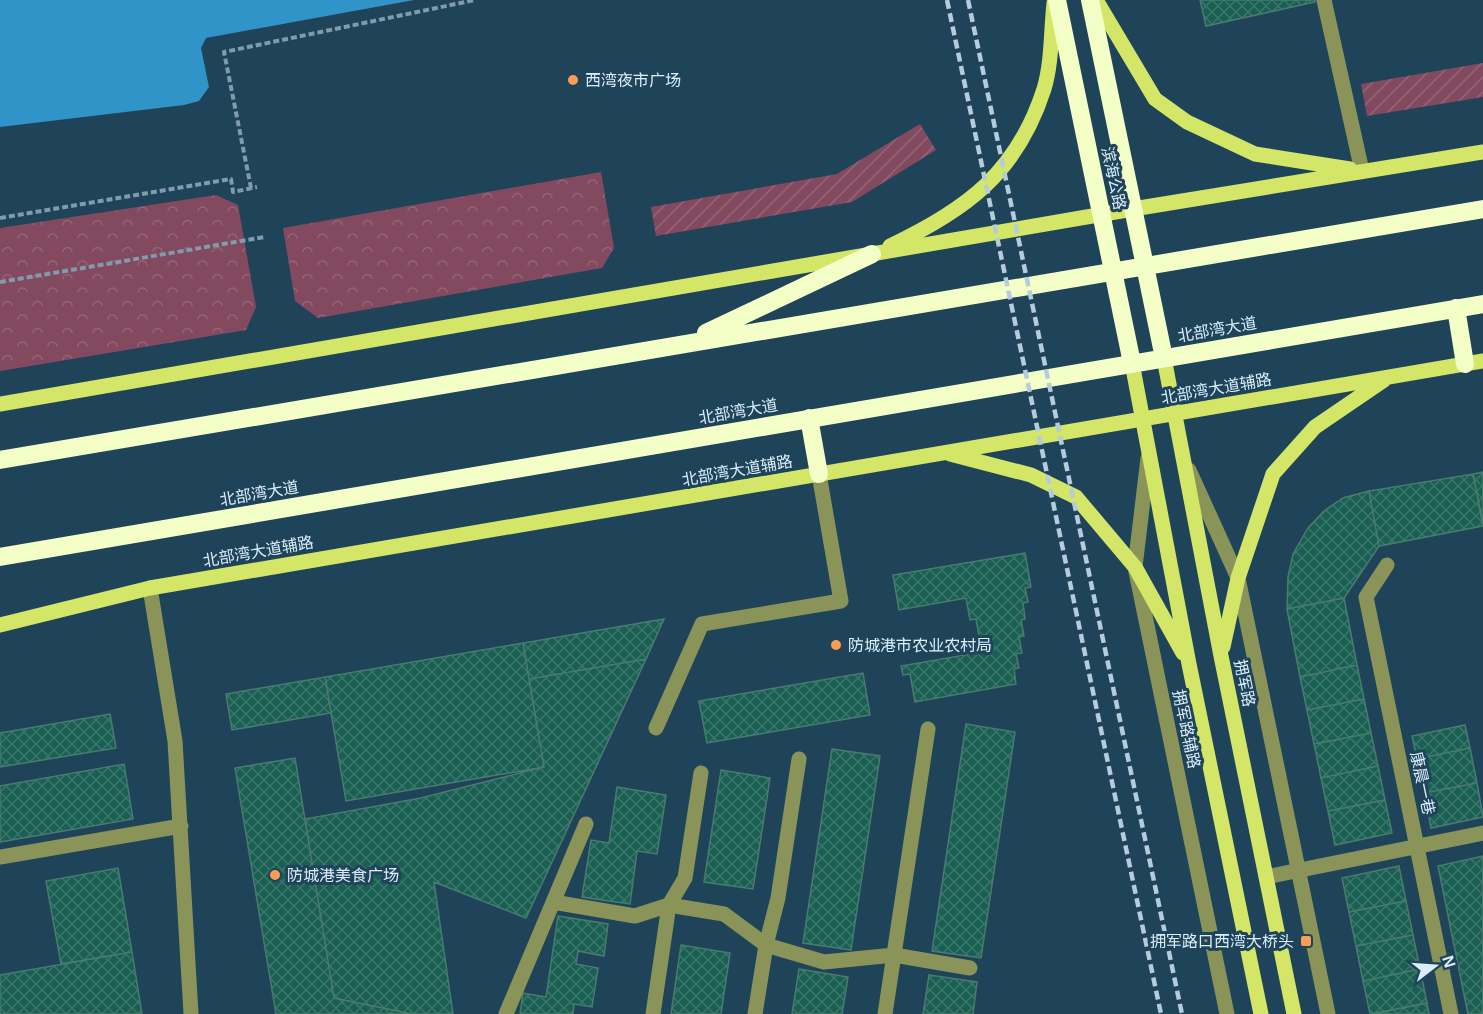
<svg xmlns="http://www.w3.org/2000/svg" width="1483" height="1014" font-family="Arial,'Noto Sans SC',sans-serif">
  <defs>
    <pattern id="forest-crowns" width="20" height="18" patternUnits="userSpaceOnUse" patternTransform="scale(1.5)"><rect width="20" height="18" fill="#834a5f"/><path d="M2 6a3 3 0 1 1 6 0M12 15a3 3 0 1 1 6 0" fill="none" stroke="#946477"/></pattern>
    <pattern id="garden-furrows" width="10" height="10" patternUnits="userSpaceOnUse" patternTransform="scale(1.5)"><rect width="10" height="10" fill="#834a5f"/><path d="M-1 1l2-2M0 10L10 0M9 11l2-2" fill="none" stroke="#946477"/></pattern>
    <pattern id="building-cross-hatch" width="8" height="8" patternUnits="userSpaceOnUse" patternTransform="scale(1.5)"><rect width="8" height="8" fill="#195f52"/><path d="M0 0l8 8M0 8l8-8" fill="none" stroke="#3a766c"/></pattern>
  </defs>
  <rect width="100%" height="100%" fill="#1f445a"/>
  <!-- forest -->
  <path fill="url(#forest-crowns)" d="M601 172 614 248 602 268 318 318 295 301 283 228Z
    M216 195 238 205 256 307 246 330 0 371V228Z"/>
  <!-- garden -->
  <path fill="url(#garden-furrows)" d="M1483 63V97L1367 116 1361 84Z
    M920 124 936 150 852 202 656 236 651 207 837 174Z"/>
  <!-- water -->
  <path fill="#3094c9" d="M0 0H414L206 38 201 48 209 87 199 101 184 105 0 127Z"/>
  <!-- building -->
  <path fill="url(#building-cross-hatch)" stroke="#4b7b6f" stroke-width="1.5" d="M1200 0H1315V2L1206 26Z
    M1483 472V524L1473 474Z
    M1473 474 1483 526 1379 546 1369 491Z
    M1369 491 1379 546 1344 598 1287 609 1288 577 1293 554 1308 528 1324 511 1343 498Z
    M1025 553 1031 587 1025 588 1028 602 1023 603 1025 619 1021 620 1024 636 1019 637 1022 653 1016 654 1019 668 1014 669 1016 684 915 702 910 674 903 675 901 666 982 652 976 619 970 620 966 598 899 610 893 575Z
    M1344 598 1357 665 1300 677 1287 609Z
    M664 619 646 659 529 679 523 643Z
    M523 643 544 767 346 801 325 677Z
    M646 659 526 918 434 882 453 1014H412L334 998 305 819 421 798 544 767 529 679Z
    M1357 665 1364 699 1307 710 1300 677Z
    M863 673 870 715 707 743 699 701Z
    M325 677 331 713 232 730 226 694Z
    M1364 699 1371 733 1314 744 1307 710Z
    M110 714 116 748 0 767V733Z
    M966 724 1015 732 981 958 932 951Z
    M1465 725 1470 748 1417 759 1412 736Z
    M1371 733 1378 766 1321 778 1314 744Z
    M1470 748 1477 783 1424 793 1417 759Z
    M832 749 880 756 851 950 803 943Z
    M295 758 334 998 412 1014H276L235 768Z
    M124 764 133 819 0 842V786Z
    M1378 766 1385 800 1328 811 1321 778Z
    M721 770 770 778 753 889 704 882Z
    M1477 783 1483 817 1431 828 1424 793Z
    M617 787 666 795 657 854 637 851 630 904 582 897 591 840 609 843Z
    M1385 800 1392 833 1335 845 1328 811Z
    M1483 856V1014H1468L1438 866Z
    M1399 866 1406 901 1349 912 1342 878Z
    M118 868 132 952 61 964 46 881Z
    M1406 901 1413 935 1356 946 1349 912Z
    M558 916 608 924 604 956 578 951 576 964 598 968 592 1007 574 1004 573 1014H520L523 993 546 997Z
    M1413 935 1420 969 1363 981 1356 946Z
    M681 945 730 953 721 1014H671Z
    M132 952 142 1014H0V975Z
    M799 969 848 977 842 1014H792Z
    M1420 969 1427 1003 1370 1014 1363 981Z
    M929 975 977 982 973 1014H923Z
    M1427 1003 1429 1014H1372Z"/>
  <g fill="none" stroke-linecap="round" stroke-linejoin="round">
    <!-- path -->
    <path stroke="#7f9bac" stroke-width="4" stroke-dasharray="6 3" stroke-linecap="butt" d="M251 188 224 52 475 0
      M0 218 231 179 233 192 257 187
      M0 282 265 237"/>
    <!-- minor -->
    <path stroke="#8a9459" stroke-width="15" d="M1324 0 1362 171
      M1148 458 1135 567 1227 1014
      M1189 470 1238 578 1328 1014
      M1387 565 1366 597 1451 1014
      M150 588 175 741 191 1014
      M656 728 702 624 841 601 819 474
      M0 857 181 826
      M1266 877 1483 833
      M553 902 635 916 669 905 724 914 766 945 824 962 894 955 970 968
      M506 1014 586 824
      M653 1014 669 905 685 878 701 773
      M755 1014 766 945 778 898 799 759
      M885 1014 928 729"/>
    <!-- major -->
    <path stroke="#d3e667" stroke-width="15" d="M1096 0 1155 99 1187 122 1255 154 1350 169
      M890 246C966 210 1017 173 1044 89 1052 63 1051 30 1054 3
      M1164 358 1221 656 1294 1014
      M1132 363 1189 664 1261 1014
      M0 404 1133 209 1483 152
      M950 454 1031 475 1076 497 1135 567 1183 653
      M0 625 150 588 1483 361
      M1223 647 1238 578 1273 474 1315 427 1384 380"/>
    <!-- highway -->
    <path stroke="#f4fec7" stroke-width="18" d="M1057 0 1132 363
      M1090 0 1164 358
      M1456 308 1465 364
      M706 333 872 254
      M809 418 819 474
      M0 460 1483 209
      M0 557 1483 304"/>
    <!-- rail -->
    <path stroke="#b4ccdb" stroke-width="4.5" stroke-dasharray="9 4.5" stroke-linecap="butt" d="M947 0 1161 1014
      M968 0 1182 1014"/>
  </g>
  <!-- markers -->
  <g fill="#fc9d53" stroke="#1f445a" stroke-width="2">
    <circle cx="573" cy="80" r="6"/>
    <circle cx="836" cy="645" r="6"/>
    <circle cx="275" cy="875" r="6"/>
    <rect x="1300" y="935" width="12" height="12" rx="3"/>
  </g>
  <g text-anchor="middle" stroke-width="6" stroke-linejoin="round" paint-order="stroke">
    <!-- poi labels -->
    <g font-size="16" fill="#d9edfa" stroke="#1f445a" text-anchor="start">
      <text x="585" y="86">西湾夜市广场</text>
      <text x="848" y="651">防城港市农业农村局</text>
      <text x="287" y="881">防城港美食广场</text>
      <text x="1294" y="947" text-anchor="end">拥军路口西湾大桥头</text>
    </g>
    <!-- street labels -->
    <g font-size="16" fill="#d9edfa" stroke="#1f445a">
      <text transform="translate(1114 178) rotate(78)" y="6">滨海公路</text>
      <text transform="translate(1217 329) rotate(-10)" y="6">北部湾大道</text>
      <text transform="translate(1216 388) rotate(-10)" y="6">北部湾大道辅路</text>
      <text transform="translate(738 411) rotate(-10)" y="6">北部湾大道</text>
      <text transform="translate(737 470) rotate(-10)" y="6">北部湾大道辅路</text>
      <text transform="translate(259 493) rotate(-10)" y="6">北部湾大道</text>
      <text transform="translate(258 551) rotate(-10)" y="6">北部湾大道辅路</text>
      <text transform="translate(1245 683) rotate(78)" y="6">拥军路</text>
      <text transform="translate(1187 729) rotate(78)" y="6">拥军路辅路</text>
      <text transform="translate(1423 783) rotate(78)" y="6">康晨一巷</text>
    </g>
  </g>
  <!-- north arrow -->
  <g transform="translate(1435 966) rotate(73)" stroke="#1f445a" stroke-width="4.5" paint-order="stroke">
  <path d="M0-4.5L10 22L0 15L-10 22Z" fill="#d9edfa"/>
  <text y="-9" font-size="16" font-weight="bold" text-anchor="middle" fill="#d9edfa">N</text>
  </g>
</svg>
